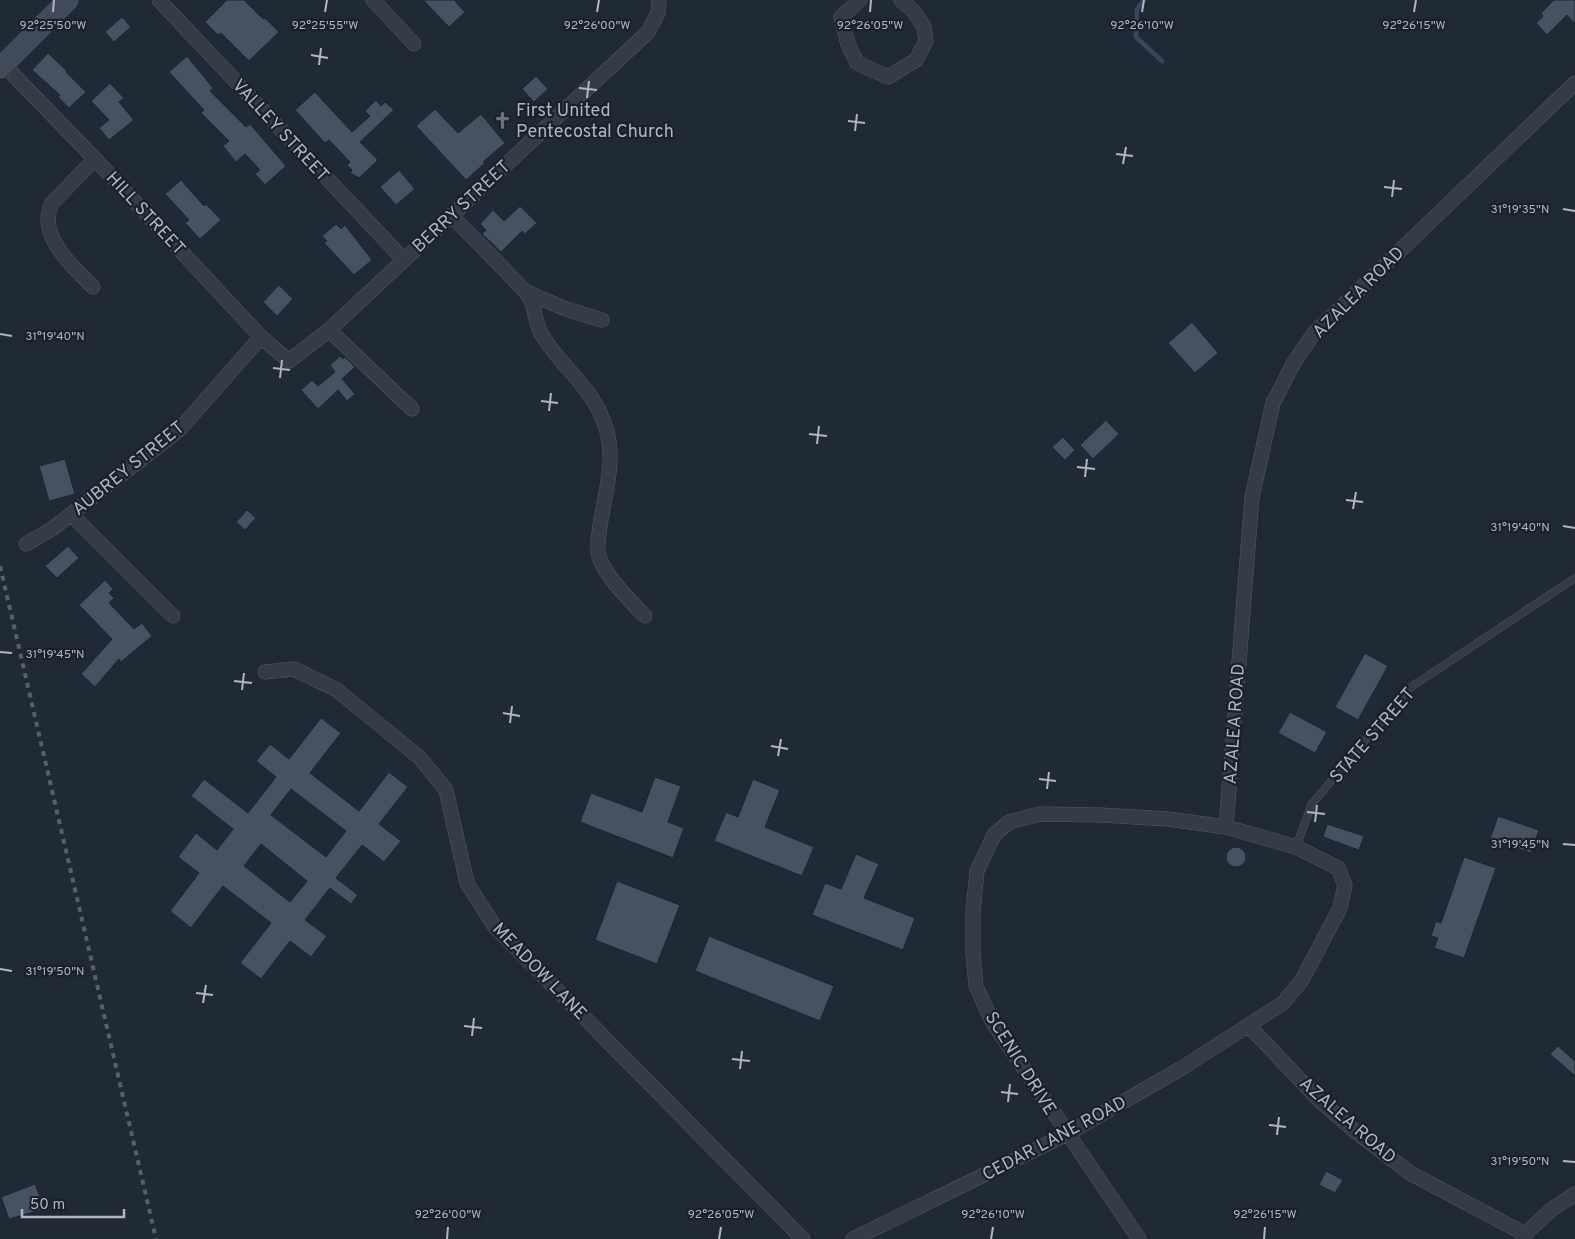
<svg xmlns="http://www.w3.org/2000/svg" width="1575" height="1239" font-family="Overpass,sans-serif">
  <rect width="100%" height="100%" fill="#202a36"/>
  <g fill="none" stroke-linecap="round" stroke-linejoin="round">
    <!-- stream -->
    <path stroke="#34475d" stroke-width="4.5" d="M1144 0 1137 9 1136 37 1162 61"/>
  </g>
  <!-- building -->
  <path fill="#465260" stroke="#1b232d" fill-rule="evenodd" d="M227 0H244L263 19 265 18 279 32 249 61 221 33 218 35 205 22Z
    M423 0H454L465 12 449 27Z
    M1554 0H1575V24L1567 15 1547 35 1536 23 1543 16 1541 13Z
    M122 17 131 27 114 42 105 32Z
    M48 53 67 71 66 72 86 92 69 108 58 97 60 95 32 70Z
    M187 56 213 88 210 91 246 127 250 124 286 166 265 185 255 174 260 170 245 154 236 162 223 146 229 141 201 113 204 110 169 72Z
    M536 76 548 89 534 102 522 89Z
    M110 83 124 98 119 102 134 120 109 140 99 128 109 120 91 101Z
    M315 92 352 132 370 116 365 111 376 100 381 106 385 102 394 110 360 142 378 160 359 178 350 173 352 170 347 165 350 162 329 140 325 143 324 142 295 110Z
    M435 109 458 133 481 114 505 143 483 162 485 163 466 180 416 126Z
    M399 170 415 189 396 205 380 187Z
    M181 180 204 206 206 204 221 220 200 239 185 223 189 220 165 194Z
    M520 206 537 223 525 234 522 231 501 252 482 234 486 230 480 224 493 210 504 221Z
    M336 224 341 229 345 225 372 260 354 275 324 243 327 241 322 236Z
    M279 285 293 299 277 316 263 302Z
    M1192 322 1218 353 1195 373 1168 343Z
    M340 356 343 359 345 357 355 367 342 379 355 394 347 401 338 390 318 409 301 390 312 380 318 386 335 372 330 365Z
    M1106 420 1119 434 1093 459 1080 445Z
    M1063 437 1075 450 1065 460 1052 447Z
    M65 459 75 494 49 501 39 466Z
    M247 510 256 518 245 530 236 522Z
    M68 546 79 558 57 578 45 566Z
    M105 580 113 589 109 593 114 598 109 603 134 629 142 623 152 636 121 662 119 659 95 687 81 674 112 639 79 605Z
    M1365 653 1388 666 1358 720 1335 707Z
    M1290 712 1327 732 1315 753 1278 733Z
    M321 718 341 733 310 773 359 811 389 772 408 787 379 824 401 841 384 862 362 845 336 878 358 895 351 904 330 888 305 920 327 936 311 957 290 941 261 979 240 963 271 923 223 886 191 928 170 911 199 873 178 857 196 833 217 850 233 829 191 796 204 779 248 813 276 777 256 761 270 744 289 759ZM291 789 346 831 326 857 271 815ZM261 844 307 881 290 902 244 866Z
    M655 777 681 786 668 822 684 828 673 858 580 822 591 793 642 812Z
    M753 779 780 790 765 827 814 847 802 876 714 841 726 812 738 817Z
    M1498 816 1539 830 1531 853 1490 839Z
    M1327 824 1364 836 1359 850 1323 837Z
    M1226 857a10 10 0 1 1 20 0a10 10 0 1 1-20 0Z
    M856 854 879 864 864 898 915 918 903 950 812 915 825 883 841 889Z
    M1464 857 1496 868 1464 958 1434 948 1438 938 1431 936 1436 921 1441 923Z
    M617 881 680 905 657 964 595 940Z
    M709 936 834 986 820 1021 695 971Z
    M1558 1046 1575 1061V1076L1550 1054Z
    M1326 1171 1343 1180 1335 1193 1319 1185Z
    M35 1184 45 1209 9 1219 1 1197Z"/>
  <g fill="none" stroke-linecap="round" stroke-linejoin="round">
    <defs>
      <path id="service" d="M1296 847 1312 804 1408 689 1575 578"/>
      <path id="minor" d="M159 0 404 260
        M373 0 414 44
        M860 0 841 17 848 44 857 63 888 77 916 60 926 41 924 27 914 12 901 0
        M4 65 95 159 261 337 289 361 329 330 648 32 658 13 659 0
        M451 215 526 292C528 297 532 301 533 306 536 316 536 326 542 335 563 370 593 386 606 428 616 460 605 493 600 526 599 535 596 546 599 556 604 575 631 602 645 616
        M93 287C73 267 36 235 52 203L95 159
        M526 292 566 309 602 320
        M329 330 412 409
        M71 514 173 616
        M26 544 52 529 180 429 261 337
        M265 672 294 669 337 690 420 758 446 790 467 883 495 927 803 1239
        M1249 1026 1320 1101 1356 1132 1410 1173 1525 1234
        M853 1239 1067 1134 1182 1068 1283 1003 1302 980 1340 908 1345 885 1338 868 1296 847 1226 827 1252 497 1273 403 1293 364 1314 333 1575 83
        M1139 1239 992 1021 976 986 973 953V912L977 871 994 835 1009 822 1040 814 1101 815 1168 819 1226 827
        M1524 1239 1525 1234 1552 1209 1575 1194"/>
      <path id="secondary" d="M0 68 68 0"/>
    </defs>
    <!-- service casing -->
    <use href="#service" stroke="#515a64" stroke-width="8"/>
    <!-- minor casing -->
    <use href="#minor" stroke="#515a64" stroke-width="15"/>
    <!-- secondary casing -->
    <use href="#secondary" stroke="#515a64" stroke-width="21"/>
    <!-- service -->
    <use href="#service" stroke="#343c46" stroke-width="7"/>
    <!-- minor -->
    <use href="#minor" stroke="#343c46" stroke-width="14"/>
    <!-- secondary -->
    <use href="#secondary" stroke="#424b59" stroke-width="20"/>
    <!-- rail -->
    <path stroke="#56606d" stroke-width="4" stroke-dasharray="5 5" stroke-linecap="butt" d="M0 566 156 1239"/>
  </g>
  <!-- ticks -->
  <path fill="none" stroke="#aeb7c3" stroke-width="2" d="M53 12 54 0M325 12 327 0M597 12 599 0M870 12 871 0M1142 12 1144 0M1414 12 1416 0M311 55 328 58M319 65 321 48M579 88 597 90M587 98 589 81M848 121 865 123M855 131 857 114M1116 154 1133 156M1123 164 1126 147M1384 187 1402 189M1392 197 1394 180M1563 209 1575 211M0 334 12 336M273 368 290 370M280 378 282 360M541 401 558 403M549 411 551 393M809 434 827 436M817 444 819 426M1077 467 1095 469M1085 477 1087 459M1346 500 1363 502M1353 509 1356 492M1563 526 1575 528M0 652 12 653M234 681 252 683M242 690 244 673M503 713 520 716M510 723 512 706M771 746 788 749M778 756 781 739M1039 779 1056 781M1047 789 1049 772M1307 812 1325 814M1315 822 1317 805M1563 844 1575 845M0 969 12 971M196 993 213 995M203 1003 206 985M464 1026 482 1028M472 1036 474 1018M732 1059 750 1061M740 1069 742 1051M1001 1092 1018 1094M1008 1102 1010 1084M1269 1125 1286 1127M1277 1135 1279 1117M1563 1161 1575 1162M447 1239 448 1227M719 1239 721 1227M991 1239 993 1227M1264 1239 1265 1227"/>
  <!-- icons -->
  <defs>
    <symbol id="church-bare" viewBox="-9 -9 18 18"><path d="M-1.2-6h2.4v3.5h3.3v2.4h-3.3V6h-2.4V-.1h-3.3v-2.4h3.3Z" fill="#6b7280" stroke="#19212b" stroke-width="2.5" paint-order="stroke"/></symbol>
  </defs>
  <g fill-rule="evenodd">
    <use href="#church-bare" x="490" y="108" width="25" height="25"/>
  </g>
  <g text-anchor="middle" stroke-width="4.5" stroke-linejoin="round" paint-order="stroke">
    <!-- poi labels -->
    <g font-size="18" fill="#aeb7c3" stroke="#19212b" text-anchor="start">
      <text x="516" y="116">First United<tspan x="516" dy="21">Pentecostal Church</tspan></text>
    </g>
    <!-- street labels -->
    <g font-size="18" fill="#aeb7c3" stroke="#19212b">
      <text transform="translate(281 130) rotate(47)" y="6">VALLEY STREET</text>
      <text transform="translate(461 206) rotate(-43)" y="6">BERRY STREET</text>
      <text transform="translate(146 213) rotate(47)" y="6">HILL STREET</text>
      <text transform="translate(1358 292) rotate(-45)" y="6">AZALEA ROAD</text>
      <text transform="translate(128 468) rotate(-39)" y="6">AUBREY STREET</text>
      <text transform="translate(1234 724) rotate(-86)" y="6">AZALEA ROAD</text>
      <text transform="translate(1372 735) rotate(-49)" y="6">STATE STREET</text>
      <text transform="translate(540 971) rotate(46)" y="6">MEADOW LANE</text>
      <text transform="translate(1021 1063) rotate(58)" y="6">SCENIC DRIVE</text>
      <text transform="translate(1348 1120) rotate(41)" y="6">AZALEA ROAD</text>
      <text transform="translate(1054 1138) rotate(-28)" y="6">CEDAR LANE ROAD</text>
    </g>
  </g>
  <g font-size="12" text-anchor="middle" fill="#aeb7c3" stroke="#19212b" stroke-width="4.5" stroke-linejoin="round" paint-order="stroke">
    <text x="53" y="29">92°25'50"W</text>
    <text x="325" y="29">92°25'55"W</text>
    <text x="597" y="29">92°26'00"W</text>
    <text x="870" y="29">92°26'05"W</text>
    <text x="1142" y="29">92°26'10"W</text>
    <text x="1414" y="29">92°26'15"W</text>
    <text x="1520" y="213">31°19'35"N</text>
    <text x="55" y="340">31°19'40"N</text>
    <text x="1520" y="531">31°19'40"N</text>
    <text x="55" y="658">31°19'45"N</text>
    <text x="1520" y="848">31°19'45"N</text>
    <text x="55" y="975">31°19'50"N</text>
    <text x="1520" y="1165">31°19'50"N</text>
    <text x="448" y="1218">92°26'00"W</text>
    <text x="721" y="1218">92°26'05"W</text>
    <text x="993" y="1218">92°26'10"W</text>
    <text x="1265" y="1218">92°26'15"W</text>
  </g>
  <!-- scale -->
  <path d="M22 1209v8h102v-8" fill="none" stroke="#aeb7c3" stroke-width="2.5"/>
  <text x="30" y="1209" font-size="15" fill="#aeb7c3" stroke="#19212b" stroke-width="4" paint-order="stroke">50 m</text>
</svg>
